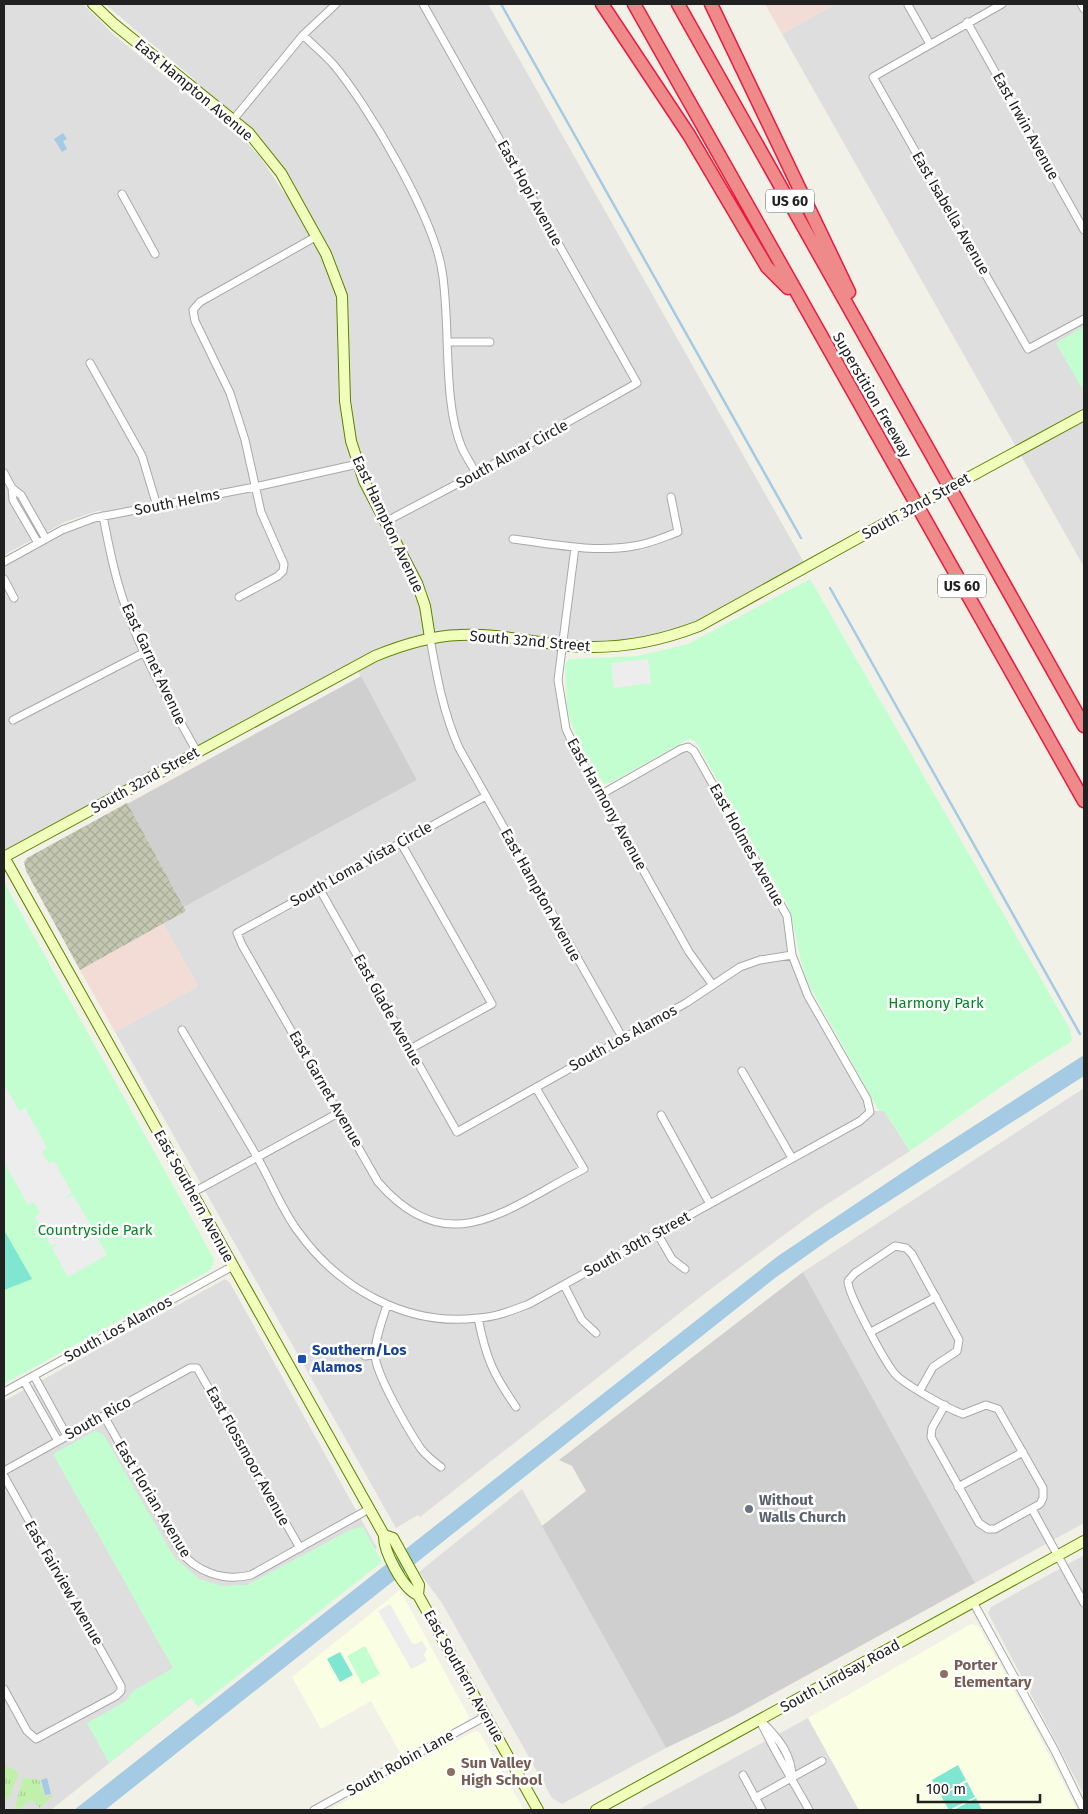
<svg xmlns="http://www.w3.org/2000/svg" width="1088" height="1814" font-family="'Fira Sans',sans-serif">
  <defs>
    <pattern id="construction-cross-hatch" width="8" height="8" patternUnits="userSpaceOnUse" patternTransform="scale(1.25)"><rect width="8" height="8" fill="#c4c8b2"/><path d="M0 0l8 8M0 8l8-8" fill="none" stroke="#a8ac99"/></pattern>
    <pattern id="grass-tufts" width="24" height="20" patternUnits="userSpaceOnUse" patternTransform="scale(1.25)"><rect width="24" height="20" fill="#c1f0aa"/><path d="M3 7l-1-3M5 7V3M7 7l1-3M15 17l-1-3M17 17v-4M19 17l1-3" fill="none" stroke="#a6ce92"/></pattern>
  </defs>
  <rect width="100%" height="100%" fill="#f2f1e7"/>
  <!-- residential -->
  <path fill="#dfdede" d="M4 4H83L114 35 247 143 260 157 284 193 291 191 265 151 191 86 195 80 105 4H488L806 566 699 626 653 641 562 646 559 675 566 729 600 795 688 747 787 916 798 974 870 1111H884L910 1151 815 1212 704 1294 420 1517 418 1515 396 1528 115 1032 198 986 163 924 186 911 184 907 417 780 355 666 4 857V562L62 530 103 515 100 510 65 522 4 555Z
    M835 4H1084V567L782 34Z
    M1084 1088V1523L975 1583 803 1272Z
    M225 1279 230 1283 377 1548 51 1810H4V1401Z
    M522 1489 666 1748 562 1804 552 1798 442 1603 419 1572Z
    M1084 1555V1795L988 1613 991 1607Z
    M808 1718 859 1810H638Z"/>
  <!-- commercial -->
  <path fill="#f4dcd6" d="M765 4H835L782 34Z
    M163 924 198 986 115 1032 80 970Z"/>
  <!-- education -->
  <path fill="#faffe4" d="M400 1590 469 1717 465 1722 402 1756 371 1701 321 1729 292 1677Z
    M971 1624 977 1626 980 1629 1037 1732 1077 1810H859L808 1718Z
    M475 1731 480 1733 524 1810H329Z"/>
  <!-- religious -->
  <path fill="#cfcfcf" d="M361 676 417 780 184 907 127 804Z
    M803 1272 975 1583 733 1716 666 1748 542 1526 586 1491 572 1466 559 1460Z"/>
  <!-- construction -->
  <path fill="url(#construction-cross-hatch)" d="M127 803 186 911 80 970 26 871 24 862 27 858Z"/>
  <!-- grass -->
  <path fill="url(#grass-tufts)" d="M4 1765 19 1772 8 1801 4 1793Z
    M23 1777 39 1780 45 1797 54 1795 40 1808 32 1800 17 1810 15 1807Z"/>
  <!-- park -->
  <path fill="#c3fed1" d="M1084 327V386L1081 387 1056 343Z
    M810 579 1070 1029 1072 1041 1018 1075 910 1151 884 1111H879L810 987C798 961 797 933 788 906L696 742 691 739 687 740 612 782 604 784 579 743 570 720 567 705 565 664 569 659 637 656 688 644Z
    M4 882 214 1259 212 1267 207 1272 4 1384Z
    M95 1431 103 1434 174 1557 199 1579 223 1586 247 1585 352 1529 363 1527 382 1562 198 1707 191 1697 109 1763 87 1723 126 1701 133 1691 173 1668 53 1454Z
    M365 1646 380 1674 362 1684 347 1656Z"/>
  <!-- pitch -->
  <path fill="#7fe7d1" d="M4 1230 32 1279 4 1290Z
    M340 1652 353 1675 340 1682 327 1659Z
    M958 1765 966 1780 940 1795 932 1780Z
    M967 1782 975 1797 949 1810 941 1796Z
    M976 1798 982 1810H954Z"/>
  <!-- parking -->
  <path fill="#ededed" d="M648 659 651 683 614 688 611 663Z
    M4 1084 19 1111 25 1108 47 1148 42 1152 49 1164 54 1161 72 1193 67 1196 68 1198 73 1195 90 1224 84 1227 85 1229 91 1226 107 1255 68 1277 52 1248 57 1245V1243L51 1246 35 1217 40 1213 34 1202 28 1205 4 1162Z
    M390 1604 412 1643 416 1644 422 1641 427 1649 424 1655 427 1661 411 1669 378 1611Z"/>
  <!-- water -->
  <path fill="#a5cae3" d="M63 133 67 139 63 141 67 149 62 152 54 139Z
    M1084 1055V1076L830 1239 775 1278 105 1810H74L778 1256 921 1160Z
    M47 1778 51 1794 45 1795 41 1780Z"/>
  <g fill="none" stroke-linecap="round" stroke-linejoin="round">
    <!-- stream -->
    <path stroke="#a5cae3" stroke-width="2.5" d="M501 4 801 538
      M830 588 1080 1034"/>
    <defs>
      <path id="street" d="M1002 4 873 77 1028 349 1084 319
        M1081 4 1084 9
        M908 5 930 44
        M967 22 1084 230
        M303 35C313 45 324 54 333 64 368 105 434 218 442 271 451 323 442 402 462 448 466 457 472 465 476 474
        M233 120 303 35 336 4
        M122 194 155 254
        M448 342H490
        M90 363 142 456 157 506
        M4 473 12 488 13 500 38 543
        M12 488 21 495 46 539
        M103 516C109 547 115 578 126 608 143 658 171 705 197 752
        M385 522 476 474 637 383 423 4
        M513 539C552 544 594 553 634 546 649 544 664 537 678 532L671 497
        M575 547 558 680 566 729 577 752 689 952 712 984
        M4 562 62 530 94 518 255 487 358 464
        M4 579 14 598
        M239 597 278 576 283 571 284 564 261 512 245 440 230 393 195 321 193 310 200 302 317 236
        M430 638C437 677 443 712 459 748L622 1037
        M13 720 145 652
        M486 796 237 933 242 945 378 1182C450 1265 509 1206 584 1169L536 1088
        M401 843 492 1004 410 1049
        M319 888 457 1132 686 1003 740 967 760 960 792 955
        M182 1030C207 1073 233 1115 257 1157 271 1181 281 1208 297 1230 338 1288 406 1327 478 1318 496 1317 513 1310 529 1304L860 1121 870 1112 867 1099 808 996 792 955 787 916 694 751 688 747 681 749 600 795
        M742 1071 792 1158
        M661 1115 710 1204
        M192 1193 340 1112
        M657 1233 672 1259 685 1269
        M564 1285 582 1320 596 1333
        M387 1305C382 1321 375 1338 375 1355 376 1375 409 1431 421 1449 427 1456 434 1462 441 1467
        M478 1318C486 1358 493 1374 516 1407
        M871 1332 936 1297
        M365 1356 375 1355
        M34 1376 67 1436
        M24 1381 58 1441
        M920 1390 933 1367 957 1351 959 1340 912 1254 906 1248 895 1246 855 1273 848 1281C847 1292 887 1367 897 1376 908 1386 948 1409 963 1414L986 1405 998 1409 1043 1488V1498L1040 1504 995 1529H988L979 1523 931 1437 932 1428 945 1405
        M4 1392 233 1266
        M104 1416 179 1549C195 1572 224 1582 251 1575L369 1509
        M4 1471 190 1368H197L300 1548
        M4 1476 121 1686V1691L116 1696 36 1739 27 1731 4 1689
        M958 1487 1023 1452
        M1032 1509 1084 1603
        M973 1602 1055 1751 1084 1810
        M760 1720C774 1752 793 1780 809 1810
        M763 1723C779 1739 792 1755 792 1778
        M743 1775 762 1810
        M755 1798 822 1761
        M314 1810 486 1716"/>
      <path id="secondary" d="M93 4 114 24 249 133 281 173 326 254 342 296 345 401 351 441 364 481 417 583 425 606 430 638
        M977 473 1084 415
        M4 857 375 656C402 645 430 636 459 635 494 633 527 641 561 645 608 651 655 643 699 626L889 521
        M4 857 384 1535C383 1551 403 1589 418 1595
        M384 1535 393 1538 419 1585 418 1595 538 1810
        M596 1810 1084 1541"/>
      <path id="highway" d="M602 4 689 135 767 267 788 288
        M634 4 1084 801
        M678 4 1084 726
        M711 4 849 292"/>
    </defs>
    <!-- street casing -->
    <use href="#street" stroke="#a8a8a8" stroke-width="9"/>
    <!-- secondary casing -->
    <use href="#secondary" stroke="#5d8100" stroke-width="12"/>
    <!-- highway casing -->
    <use href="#highway" stroke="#eb1a3e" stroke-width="15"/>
    <!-- street -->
    <use href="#street" stroke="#fff" stroke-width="7"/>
    <!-- secondary -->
    <use href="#secondary" stroke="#f0ffb9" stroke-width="10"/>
    <!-- highway -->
    <use href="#highway" stroke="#ef8a8b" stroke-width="12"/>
    <defs>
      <path id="secondary-bridge" d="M889 521 977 473"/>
    </defs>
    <!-- secondary-bridge casing -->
    <use href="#secondary-bridge" stroke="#5d8100" stroke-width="12" stroke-linecap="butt"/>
    <!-- secondary-bridge -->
    <use href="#secondary-bridge" stroke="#f0ffb9" stroke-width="10"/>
  </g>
  <!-- markers -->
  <rect fill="#1a4fb4" stroke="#fff" stroke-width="2" x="297" y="1354" width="10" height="10" rx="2.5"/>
  <circle fill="#6b7280" stroke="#fff" stroke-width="2" cx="749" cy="1509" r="5"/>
  <g fill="#8d6e63" stroke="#fff" stroke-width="2">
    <circle cx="944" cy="1674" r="5"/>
    <circle cx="451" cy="1772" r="5"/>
  </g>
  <g text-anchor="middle" stroke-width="5" stroke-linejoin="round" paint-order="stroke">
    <!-- shield labels -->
    <g fill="#fff" stroke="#646464" stroke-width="1">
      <rect x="766" y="189.5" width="48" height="23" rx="4"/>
      <rect x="938" y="574.5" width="48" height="23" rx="4"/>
    </g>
    <g font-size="14" font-weight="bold" fill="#212121">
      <text x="790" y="206">US 60</text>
      <text x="962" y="591">US 60</text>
    </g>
    <!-- street labels -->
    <g font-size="15" fill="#212121" stroke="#fff">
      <text transform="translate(194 90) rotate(40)" y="5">East Hampton Avenue</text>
      <text transform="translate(1026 126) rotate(61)" y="5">East Irwin Avenue</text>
      <text transform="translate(530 193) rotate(61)" y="5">East Hopi Avenue</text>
      <text transform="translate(951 213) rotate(60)" y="5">East Isabella Avenue</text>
      <text transform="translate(872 395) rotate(60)" y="5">Superstition Freeway</text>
      <text transform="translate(512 454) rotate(-29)" y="5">South Almar Circle</text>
      <text transform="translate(177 502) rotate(-11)" y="5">South Helms</text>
      <text transform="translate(916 506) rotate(-29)" y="5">South 32nd Street</text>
      <text transform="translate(388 524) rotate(65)" y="5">East Hampton Avenue</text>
      <text transform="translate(530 641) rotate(5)" y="5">South 32nd Street</text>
      <text transform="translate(154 664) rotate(65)" y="5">East Garnet Avenue</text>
      <text transform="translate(145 780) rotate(-29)" y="5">South 32nd Street</text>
      <text transform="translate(607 804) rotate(61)" y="5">East Harmony Avenue</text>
      <text transform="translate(747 845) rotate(61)" y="5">East Holmes Avenue</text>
      <text transform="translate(361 864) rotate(-29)" y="5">South Loma Vista Circle</text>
      <text transform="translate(541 895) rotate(61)" y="5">East Hampton Avenue</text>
      <text transform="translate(388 1010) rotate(61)" y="5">East Glade Avenue</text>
      <text transform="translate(623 1038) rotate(-29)" y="5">South Los Alamos</text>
      <text transform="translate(326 1089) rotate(60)" y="5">East Garnet Avenue</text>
      <text transform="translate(194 1196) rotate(61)" y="5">East Southern Avenue</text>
      <text transform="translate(637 1244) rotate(-29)" y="5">South 30th Street</text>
      <text transform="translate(118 1329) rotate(-29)" y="5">South Los Alamos</text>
      <text transform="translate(98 1418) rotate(-29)" y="5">South Rico</text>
      <text transform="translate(248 1456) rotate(61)" y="5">East Flossmoor Avenue</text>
      <text transform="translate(153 1499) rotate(59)" y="5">East Florian Avenue</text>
      <text transform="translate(64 1583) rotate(60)" y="5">East Fairview Avenue</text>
      <text transform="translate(464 1676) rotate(61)" y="5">East Southern Avenue</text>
      <text transform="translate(840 1676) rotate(-29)" y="5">South Lindsay Road</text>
      <text transform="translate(400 1763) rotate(-29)" y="5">South Robin Lane</text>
    </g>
    <!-- park labels -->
    <g font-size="15" fill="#038724" stroke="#fff">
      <text x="936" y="1008">Harmony Park</text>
      <text x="95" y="1235">Countryside Park</text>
    </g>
    <!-- transit labels -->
    <g font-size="15" font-weight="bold" fill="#164399" stroke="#fff" text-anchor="start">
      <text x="312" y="1355">Southern/Los<tspan x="312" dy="17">Alamos</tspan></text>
    </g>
    <!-- worship labels -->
    <g font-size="15" font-weight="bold" fill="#5b616d" stroke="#fff" text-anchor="start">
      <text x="759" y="1505">Without<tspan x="759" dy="17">Walls Church</tspan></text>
    </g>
    <!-- education labels -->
    <g font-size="15" font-weight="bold" fill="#785e54" stroke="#fff" text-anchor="start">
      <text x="954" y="1670">Porter<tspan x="954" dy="17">Elementary</tspan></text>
      <text x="461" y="1768">Sun Valley<tspan x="461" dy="17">High School</tspan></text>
    </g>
  </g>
  <!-- border -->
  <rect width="1088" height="1814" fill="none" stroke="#212121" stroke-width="10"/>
  <!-- scale -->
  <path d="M918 1794v8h122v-8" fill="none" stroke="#212121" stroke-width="2.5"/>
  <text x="926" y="1794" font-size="15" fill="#212121" stroke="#ffffff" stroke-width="4" paint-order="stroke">100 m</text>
</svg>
